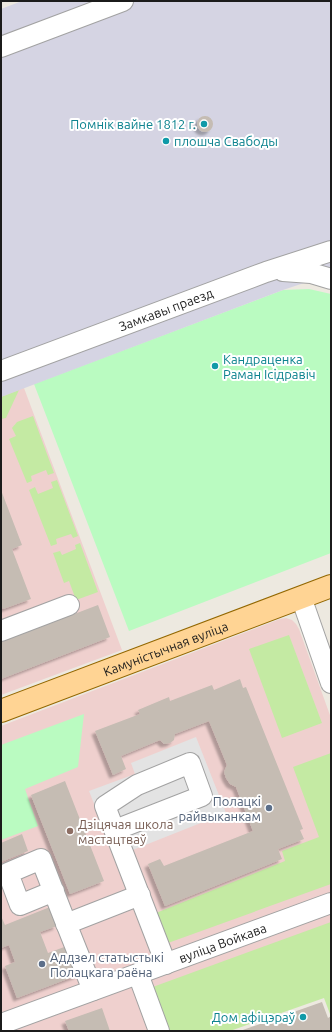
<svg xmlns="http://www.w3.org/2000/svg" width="332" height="1032" font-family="Ubuntu,sans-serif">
  <defs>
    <filter id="shadow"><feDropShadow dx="-3.5" dy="3.5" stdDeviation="1" flood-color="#0004"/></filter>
  </defs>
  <rect width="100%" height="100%" fill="#ede9e0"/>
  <!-- commercial -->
  <path fill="#efd0ce" d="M21 380 122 650 1 695V388Z
    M286 618 292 620 296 624 299 629 331 718V929L152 1031H1V726L280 619Z"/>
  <!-- grass -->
  <path fill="#c4eaa3" d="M19 390 6 418 1 419V397Z
    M33 416 54 473 48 475 46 470 31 476 32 481 27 483 9 439 16 436 12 428 17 422Z
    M57 480 78 536 73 538 71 534 56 539 57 544 51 546 29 490 35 487 38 494 53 488 51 482Z
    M80 543 98 592 76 600 69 581 64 583 53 553 60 551 62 555 76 549 75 545Z
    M289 635 322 723 282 738 249 649Z
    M331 753V884L168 943 156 913 285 861 282 851 319 837 293 767Z
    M331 922V1013L330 1014 324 998 230 1031H165L150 988Z"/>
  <!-- park -->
  <path fill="#bafbc1" d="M309 289 331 294V553L129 631 34 384 283 290Z
    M84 714 78 767 25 789 38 826 1 840V745Z"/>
  <!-- parking -->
  <path fill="#e3e3e3" d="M196 737 226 813 115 857 89 791 135 774 131 763Z"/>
  <!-- plaza -->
  <path fill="#d5d4e3" d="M22 1 29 2 32 1H331V274L283 290 1 397V9Z"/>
  <!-- building -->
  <path fill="#c5bcb3" filter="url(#shadow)" d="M197 124a8 8 0 1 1 16 0a8 8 0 1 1-16 0Z
    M1 490 22 545 12 549 31 599 3 609 1 605Z
    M98 605 110 637 1 679V642Z
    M240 679 243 688 246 687 303 829 300 830 304 839 278 849 282 859 165 906 148 864 160 859 164 866 253 831 236 787 230 784 226 778 224 772 227 765 209 721 175 734 174 740 170 743 164 744 160 740 121 756 126 769 113 775 95 731 140 714 138 710 169 697 170 701 212 685 214 690Z
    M65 781 104 881 70 894 31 795Z
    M22 834 28 851 1 862V843Z
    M50 907 57 926 40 932 48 953 67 946 78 975 17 998 5 966 15 962 9 945 1 948V916L5 925Z
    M322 1002 328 1018 331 1016V1031H240Z
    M102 1008 110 1031H69L65 1021Z"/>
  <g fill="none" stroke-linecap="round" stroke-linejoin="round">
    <defs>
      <g id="minor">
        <path d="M1 47 123 1"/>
        <path d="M283 271 311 273 331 279"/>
        <path id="s1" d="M1 371 266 272 331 251"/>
        <path d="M301 597 331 683"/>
        <path d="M1 631 69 605"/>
        <path d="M115 830 202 796 190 763 137 785 105 806 166 964"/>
        <path d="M54 891 20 905 8 873 41 859C58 903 75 947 93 990"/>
        <path d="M66 924 140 895"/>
        <path d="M138 974 159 1031"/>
        <path id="s2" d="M1 1024 331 903"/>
      </g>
      <g id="major">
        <path id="s3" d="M1 711 331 586"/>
      </g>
    </defs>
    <!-- minor casing -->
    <use href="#minor" stroke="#a2a2a2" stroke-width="22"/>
    <!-- major casing -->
    <use href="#major" stroke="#926700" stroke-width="24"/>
    <!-- minor -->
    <use href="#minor" stroke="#fff" stroke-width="20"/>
    <!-- major -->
    <use href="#major" stroke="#ffd494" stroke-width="22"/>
  </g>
  <!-- markers -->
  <g fill="#0f9aa8" stroke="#fff" stroke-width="1.5">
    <circle cx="204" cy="124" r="4"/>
    <circle cx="166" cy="141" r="4"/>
    <circle cx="215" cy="366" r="4"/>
    <circle cx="303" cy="1017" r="4"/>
  </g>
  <g fill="#5c6f8a" stroke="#fff" stroke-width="1.5">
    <circle cx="269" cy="808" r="4"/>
    <circle cx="42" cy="964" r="4"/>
  </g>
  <circle fill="#8d6e63" stroke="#fff" stroke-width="1.5" cx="70" cy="831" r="4"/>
  <g text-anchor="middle" stroke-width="4" stroke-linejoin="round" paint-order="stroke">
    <!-- culture labels -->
    <g font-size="13" fill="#0d838f" stroke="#fff" text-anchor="end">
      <text x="196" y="129">Помнік вайне 1812 г.</text>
      <text x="174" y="146" text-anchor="start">плошча Свабоды</text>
      <text x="223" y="364" text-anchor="start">Кандраценка<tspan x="223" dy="15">Раман Ісідравіч</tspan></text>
      <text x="295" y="1022">Дом афіцэраў</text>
    </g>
    <!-- street labels -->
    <g font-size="13" fill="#1b1b1b" stroke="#fff">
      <text dy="5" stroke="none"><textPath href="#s1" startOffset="176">Замкавы праезд</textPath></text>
      <text dy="5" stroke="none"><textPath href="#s3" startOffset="176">Камуністычная вуліца</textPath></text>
      <text dy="5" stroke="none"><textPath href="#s2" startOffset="236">вуліца Войкава</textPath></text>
    </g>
    <!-- service labels -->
    <g font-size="13" fill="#4e5e75" stroke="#fff" text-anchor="end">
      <text x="261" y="806">Полацкі<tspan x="261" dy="15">райвыканкам</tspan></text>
      <text x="50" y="962" text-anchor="start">Аддзел статыстыкі<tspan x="50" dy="15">Полацкага раёна</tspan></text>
    </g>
    <!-- education labels -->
    <g font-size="13" fill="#785e54" stroke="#fff" text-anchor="start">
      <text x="78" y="829">Дзіцячая школа<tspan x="78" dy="15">мастацтваў</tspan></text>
    </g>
  </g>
  <!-- border -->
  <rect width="332" height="1032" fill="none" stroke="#1b1b1b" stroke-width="4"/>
</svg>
